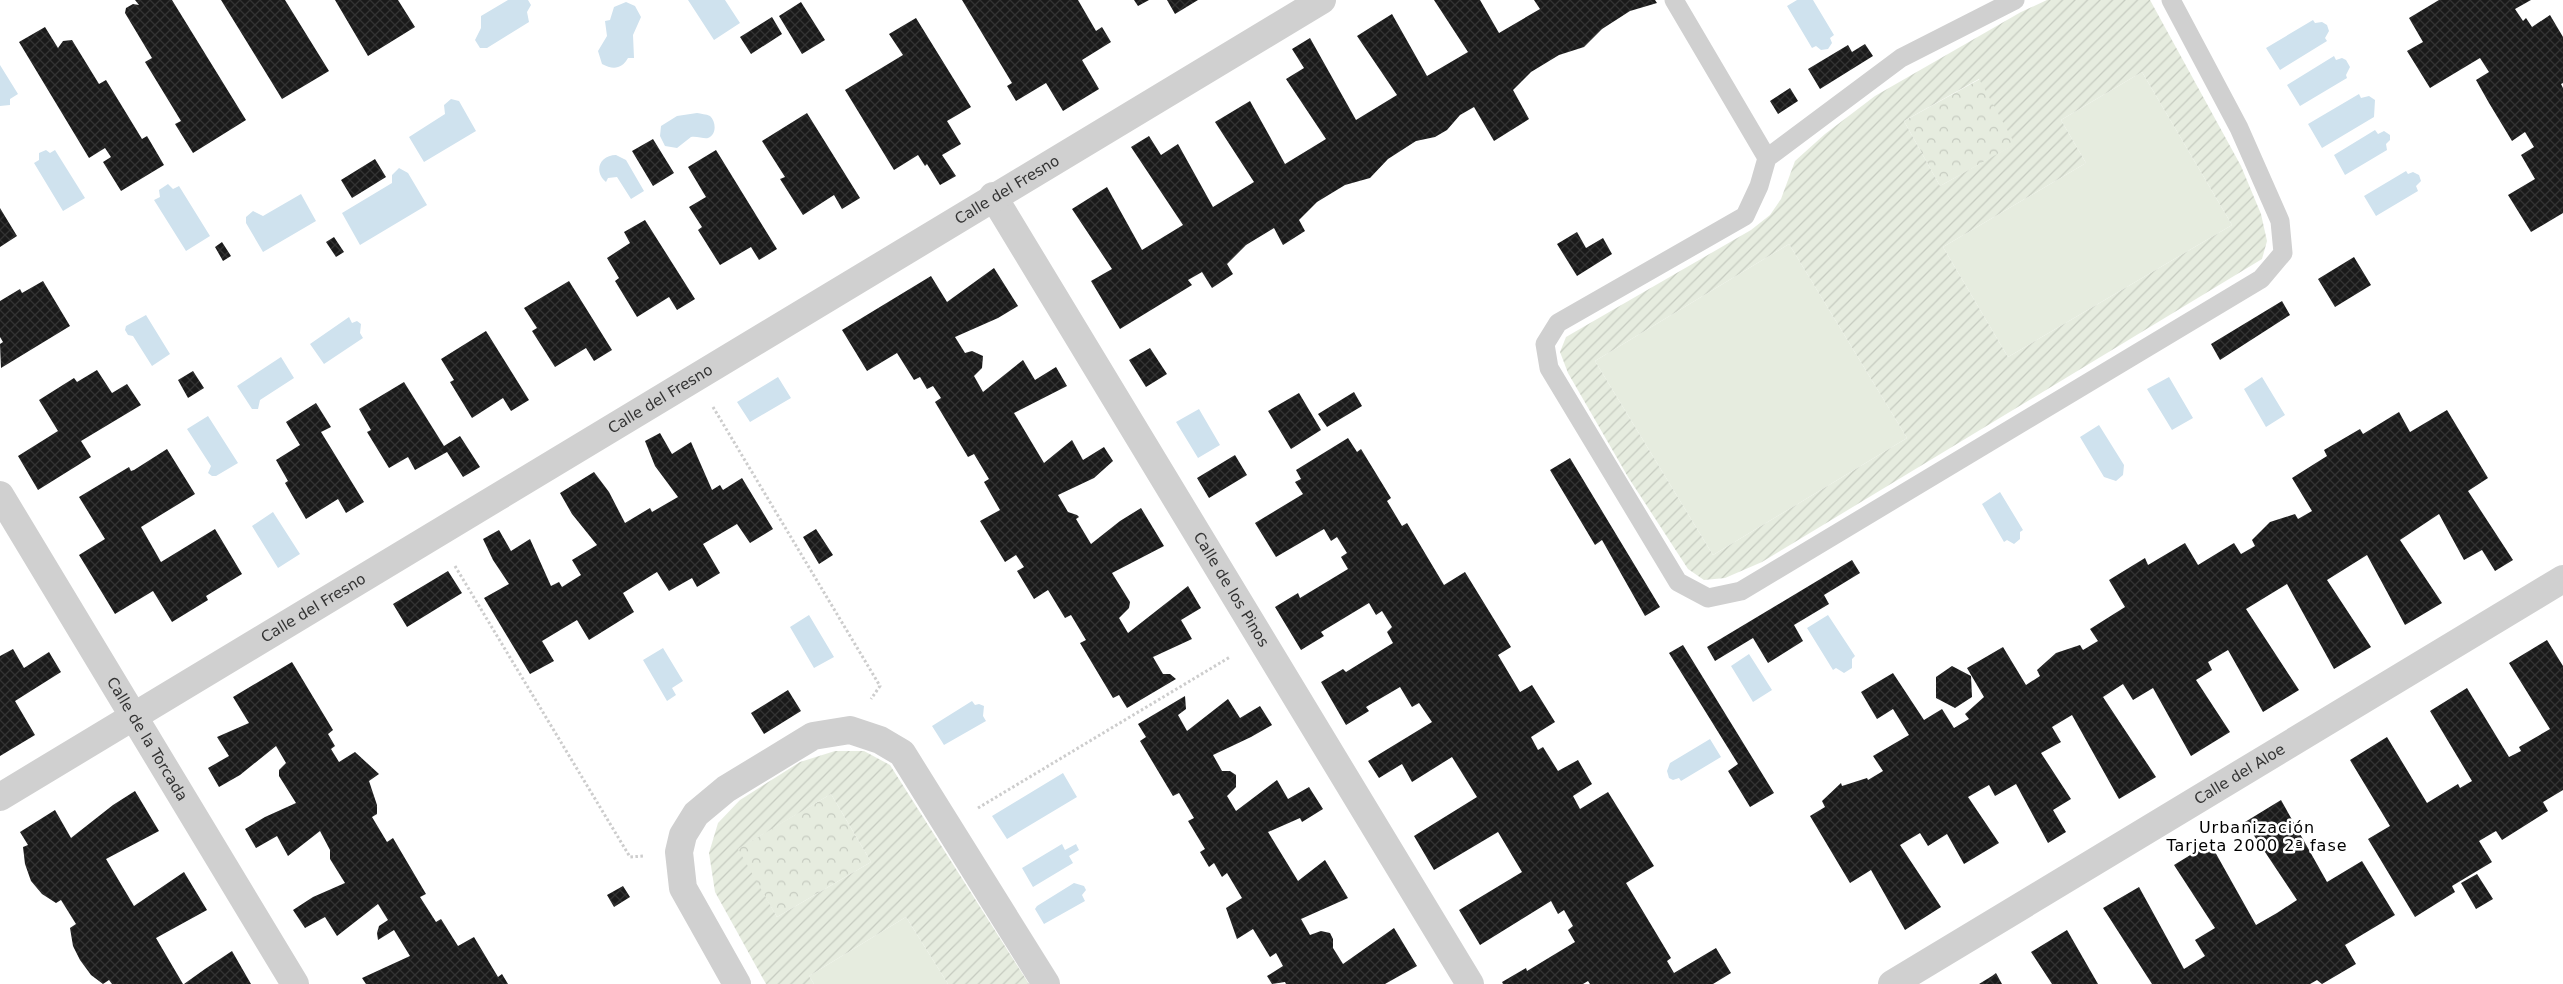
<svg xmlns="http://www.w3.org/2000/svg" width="2563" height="984" font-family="'DejaVu Sans',sans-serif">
  <defs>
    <pattern id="park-crowns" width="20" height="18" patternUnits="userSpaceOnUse" patternTransform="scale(1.25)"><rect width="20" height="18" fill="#e6ecdf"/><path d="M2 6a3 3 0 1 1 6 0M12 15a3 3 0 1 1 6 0" fill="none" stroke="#c6cbc0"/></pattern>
    <pattern id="garden-furrows" width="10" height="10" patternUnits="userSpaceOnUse" patternTransform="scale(1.25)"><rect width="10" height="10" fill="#e6ecdf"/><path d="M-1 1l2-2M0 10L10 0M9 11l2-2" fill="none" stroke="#c6cbc0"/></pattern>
    <pattern id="building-cross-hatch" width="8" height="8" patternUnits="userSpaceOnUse" patternTransform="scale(1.25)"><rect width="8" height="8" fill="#1a1a1a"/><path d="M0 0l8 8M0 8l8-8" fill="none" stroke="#333"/></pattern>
  </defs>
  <rect width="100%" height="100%" fill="#fff"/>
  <!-- grass -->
  <path fill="#e6ecdf" d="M2142 72 2232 225 2008 357 1943 247 2086 163 2061 120Z
    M1789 244 1907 438 1713 555 1595 361Z
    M906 917 948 984H814L809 976Z"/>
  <!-- park -->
  <path fill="url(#park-crowns)" d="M1980 79 2016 144 1940 186 1904 121Z
    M831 794 871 862 777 917 737 849Z"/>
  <!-- garden -->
  <path fill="url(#garden-furrows)" fill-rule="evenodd" d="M2047 0H2150L2241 166 2261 214 2267 241 2262 259 1762 562 1725 578 1704 580 1688 569 1628 477 1568 373 1560 352 1566 337 1751 230 1770 215 1781 199 1795 161 1825 134 1875 96 2021 12ZM2142 72 2232 225 2008 357 1943 247 2086 163 2061 120ZM1979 79 2015 144 1940 186 1904 121ZM1789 244 1907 438 1713 555 1595 361Z
    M835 751H864L890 765 1029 984H948L906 917 809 976 814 984H766L715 892 709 853 718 823 740 800 800 762ZM831 794 871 862 777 917 738 849Z"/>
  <!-- water -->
  <path fill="#cfe2ee" d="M508 0H528L531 5 527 12 529 22 487 48H480L475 40 481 28V16Z
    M688 0H725L740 23 714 40Z
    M1797 0H1813L1834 35 1830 38 1832 43 1828 49 1821 50 1816 46 1812 48 1787 6Z
    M626 2 635 6 641 17 633 35 634 58H628C622 69 613 70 602 64L598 51 607 36 605 21 610 20 614 7Z
    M2313 20 2315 23 2322 22 2327 25 2329 31 2325 38 2327 41 2280 70 2266 48Z
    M2334 56 2336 60 2342 58 2346 60 2350 67 2346 75 2347 78 2300 106 2287 85Z
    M0 65 18 94 10 99V105L0 106Z
    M2359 94 2361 98 2369 96 2375 100 2374 117 2322 148 2308 124Z
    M451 99 459 101 476 131 424 162 409 137 445 114 444 105Z
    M697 113C701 114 706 114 710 116 716 121 717 135 708 138 704 139 697 136 691 137L677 148 665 146 660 136 661 126 677 116Z
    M2375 130 2378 134 2384 131 2390 135V140L2386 144 2387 150 2345 175 2334 155Z
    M46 150 50 153 55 150 85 198 63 211 34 163 39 160V153Z
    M616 155 626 160 644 191 631 199 617 177 608 178 606 182C593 171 600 155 616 155Z
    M399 168 408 173 427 205 360 245 342 213 392 183V175Z
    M2406 171 2408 174 2413 172 2419 175 2421 181 2416 186 2418 191 2376 216 2364 196Z
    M168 184 173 189 179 186 210 236 186 251 154 200 160 197 159 190Z
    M301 194 316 221 263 252 246 223V217L253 211 263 216Z
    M146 315 170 354 152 366 133 336 128 335 125 330 126 326Z
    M349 317 352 323 357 321 361 324 360 333 363 338 324 364 310 344Z
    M281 357 294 378 260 400 258 409H252L237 386Z
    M778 377 791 398 750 422 737 402Z
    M2169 377 2193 418 2172 430 2147 389Z
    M2262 377 2285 415 2266 427 2244 389Z
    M1199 409 1220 445 1198 458 1176 422Z
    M208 416 238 463 216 476H212L208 473 211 466 187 429Z
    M2099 425 2124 465 2123 475 2116 481 2104 477 2080 437Z
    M2000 492 2023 530 2020 532V539L2014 544 2007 540 2004 542 1982 504Z
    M273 512 300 554 278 568 252 526Z
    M809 615 834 657 814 668 790 627Z
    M1828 615 1855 656 1852 659V668L1844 673 1836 668 1833 670 1807 628Z
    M663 648 683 681 672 688 676 695 667 701 643 660Z
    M1749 654 1772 690 1753 702 1731 666Z
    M972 701 975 705 979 704 984 706 983 716 986 721 944 745 932 726Z
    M1710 739 1721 757 1681 781 1679 778 1673 780 1669 778 1667 771 1670 763Z
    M1063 773 1077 797 1007 839 992 816Z
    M1062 844 1065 850 1076 844 1079 850 1069 856 1073 863 1033 887 1022 868Z
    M1074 883 1084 886 1086 890 1082 895 1085 901 1044 924 1035 909 1037 906Z"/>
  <!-- building -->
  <path fill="url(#building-cross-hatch)" d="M135 0H172L246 120 193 153 175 124 181 121 145 62 152 58 125 13 126 8 133 4 139 5Z
    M221 0H285L329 71 282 99Z
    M335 0H398L415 27 368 56Z
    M962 0H1078L1096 31 1102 27 1111 42 1082 60 1099 89 1063 111 1046 83 1016 101 1007 86 1012 83Z
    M1134 0H1149L1138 6Z
    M1167 0H1198L1175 14Z
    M1434 0H1480L1499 33 1540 9 1534 0H1655L1657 3 1630 11 1602 29 1584 47 1559 55 1531 72 1513 90 1529 119 1494 141 1474 107 1460 115 1447 130 1435 137 1416 141 1388 159 1370 178 1345 185 1317 202 1299 220 1305 231 1283 245 1274 228 1246 245 1227 264 1233 274 1212 288 1202 272 1188 280 1192 285 1120 329 1091 281 1112 269 1072 209 1107 187 1142 250 1183 225 1131 147 1149 136 1161 155 1178 144 1213 207 1254 182 1215 122 1250 101 1285 164 1326 139 1286 79 1304 68 1292 49 1310 38 1356 120 1397 95 1357 36 1392 14 1427 76 1468 52Z
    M2439 0H2531L2515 9 2523 21 2526 18 2532 27 2550 15 2563 37V83L2561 84 2563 88V213L2531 232 2508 195 2535 179 2521 155 2534 147 2525 132 2512 141 2489 103 2476 80 2489 72 2480 58 2430 88 2407 51 2423 42 2409 18Z
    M801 2 825 40 802 54 779 16Z
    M772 17 782 34 751 54 740 37Z
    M916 18 971 107 947 121 961 144 942 155 956 176 940 185 927 164 925 166 918 155 894 170 845 90 903 55 889 34Z
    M45 27 58 48 63 41 72 40 99 84 106 80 142 139 147 136 164 165 121 191 103 162 111 157 105 148 89 158 19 42Z
    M1865 44 1873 56 1820 89 1808 69 1848 45 1852 52Z
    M1790 88 1798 101 1778 114 1770 101Z
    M807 113 860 198 842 209 834 195 803 215 780 179 785 177 762 141Z
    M653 139 674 173 653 186 632 151Z
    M716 150 777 249 759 260 751 247 720 265 698 230 702 227 689 207 706 197 688 167Z
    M375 159 386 177 352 198 341 180Z
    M0 208 17 236 0 247Z
    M645 220 695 299 677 310 669 297 637 317 615 281 619 278 607 258 630 243 624 232Z
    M1577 232 1586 248 1603 238 1612 254 1577 276 1557 244Z
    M334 237 344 252 336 257 326 242Z
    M222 242 231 256 223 261 215 247Z
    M2354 257 2371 285 2335 307 2318 279Z
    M994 268 1018 306 998 318 955 337 965 353 972 351 983 356 982 368 974 376 983 392 1023 360 1035 380 1056 367 1067 386 1014 413 1044 463 1072 440 1083 460 1104 447 1113 461 1094 478 1058 495 1068 512 1077 515 1079 517 1076 519 1091 544 1120 521 1141 508 1164 546 1112 573 1130 602 1129 608 1119 618 1128 633 1188 586 1201 608 1181 620 1192 639 1153 657 1163 674H1170L1176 679 1127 708 1119 695 1113 698 1080 643 1086 640 1071 615 1065 618 1048 590 1034 599 1017 571 1024 567 1016 555 1005 562 980 521 1000 510 984 482 989 479 974 454 968 457 935 402 941 398 933 386 927 389 920 377 914 380 897 353 867 371 842 330 931 276 947 302Z
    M43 281 70 326 1 368 0 344 3 342 0 337V301L20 289 22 293Z
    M569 281 612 350 594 361 586 348 555 367 532 331 537 328 524 308Z
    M2282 301 2290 315 2220 360 2211 344Z
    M486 331 529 400 511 411 503 398 472 418 450 382 454 380 441 359Z
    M1150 348 1167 374 1146 387 1129 360Z
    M97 370 112 393 127 384 141 405 81 441 91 457 38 490 18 456 58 431 39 400 74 378 77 382Z
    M193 371 204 388 188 398 178 380Z
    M404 382 444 446 460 436 480 467 463 477 447 452 415 470 408 457 389 468 367 432 371 430 359 409Z
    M1354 392 1362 406 1327 427 1318 414Z
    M1299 393 1321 430 1291 449 1268 411Z
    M316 403 331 427 321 432 364 502 346 513 338 499 306 519 285 483 288 481 276 460 300 445 286 422Z
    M2447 410 2488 478 2468 491 2513 560 2495 571 2482 550 2464 560 2439 514 2400 540 2442 603 2405 625 2367 555 2327 580 2371 647 2334 669 2287 584 2246 609 2299 690 2263 712 2228 650 2208 662 2212 670 2196 680 2230 732 2191 756 2153 688 2133 700 2123 684 2103 697 2156 777 2119 799 2072 715 2052 727 2061 742 2041 753 2071 799 2053 810 2066 832 2048 843 2016 784 1995 796 1989 785 1968 797 1999 843 1964 864 1947 834 1928 846 1920 833 1900 845 1941 907 1905 930 1871 870 1850 883 1810 816 1825 807 1822 801 1841 783 1842 786 1867 778 1868 780 1883 771 1873 756 1909 735 1893 709 1877 719 1861 692 1893 673 1924 720 1942 709 1954 728 1969 719 1965 714 1984 697 1967 668 2003 647 2026 685 2040 676 2037 670 2056 653 2080 645 2083 650 2098 641 2090 629 2125 607 2109 580 2145 558 2148 565 2185 543 2198 565 2234 543 2241 554 2255 546 2252 540 2270 522 2295 514 2298 519 2312 511 2292 478 2327 456 2324 450 2360 429 2363 434 2399 412 2410 432Z
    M660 433 672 454 691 442 712 490 720 485 723 490 742 478 773 529 750 543 737 524 703 544 720 573 697 587 692 578 669 591 657 572 623 593 634 612 589 640 577 620 542 641 554 661 530 674 484 598 509 584 493 560 483 539 499 530 511 551 530 539 551 586 559 582 562 587 581 575 572 560 597 545 572 514 560 493 594 472 609 492 625 523 650 508 652 512 678 497 655 466 645 441Z
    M1348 438 1357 452 1361 449 1391 498 1387 501 1402 526 1407 523 1444 585 1465 572 1511 647 1498 655 1520 692 1532 685 1555 722 1531 737 1538 750 1543 747 1558 771 1578 760 1592 784 1573 796 1580 809 1608 792 1654 866 1626 883 1671 958 1667 961 1674 973 1716 948 1731 973 1713 984H1590L1588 981 1583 984H1503L1502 982 1526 968 1527 971 1575 942 1568 930 1573 926 1564 910 1558 914 1551 901 1480 945 1459 910 1522 872 1498 832 1434 870 1414 836 1477 797 1452 757 1412 782 1402 764 1379 778 1368 761 1432 722 1419 703 1412 707 1400 687 1366 707 1369 711 1346 725 1321 682 1343 669 1346 672 1393 643 1387 632 1392 627 1382 611 1376 615 1369 603 1321 632 1324 636 1301 650 1275 607 1298 593 1300 598 1348 569 1341 557 1347 553 1337 537 1331 541 1324 529 1276 557 1255 523 1303 494 1295 482 1301 479 1296 470Z
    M167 449 195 494 141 527 161 562 215 529 242 574 206 596 208 600 172 622 153 591 115 614 79 555 105 539 79 497 129 467 131 471 134 470Z
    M1235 455 1247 475 1209 498 1197 478Z
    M1570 458 1660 607 1645 616 1602 540 1595 545 1550 470Z
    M816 529 833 555 819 564 803 537Z
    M1852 560 1860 573 1824 595 1829 604 1794 625 1803 641 1768 663 1753 638 1715 661 1707 647Z
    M448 571 462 593 407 627 393 604Z
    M2547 640 2563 666V790L2543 802 2548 811 2502 840 2496 831 2479 841 2492 862 2452 886 2455 892 2415 917 2368 839 2390 826 2350 760 2387 737 2427 803 2458 784 2460 788 2472 781 2430 711 2467 688 2509 757 2521 751 2519 747 2550 729 2509 663Z
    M1683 645 1774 793 1750 807 1728 771 1738 764 1669 653Z
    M13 649 24 668 49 652 61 672 15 701 35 735 0 756V656Z
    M292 662 333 730 328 734 335 746 331 749 339 762 355 752 379 774 369 781 377 805V814L372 817 387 842 393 838 426 894 420 897 436 922 441 919 458 946 474 937 498 977 502 974 508 984H366L362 978 410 956 394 930 378 940 377 933 379 926 388 920 378 904 337 936 325 917 305 928 293 910 313 897 345 883 330 859V850L320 831 288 856 277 836 256 848 245 829 265 817 296 803 279 776V770L286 763 276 746 240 775 219 787 208 768 229 756 217 737 249 723 233 697Z
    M1952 666 1971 676 1972 697 1955 708 1936 698V677Z
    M788 690 801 711 764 734 751 713Z
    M1185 696 1186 709 1178 715 1187 731 1228 699 1240 718 1260 706 1272 725 1251 737 1213 755 1222 771H1230L1236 775V787L1227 796 1236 811 1277 780 1288 799 1309 787 1323 809 1302 822 1300 818 1268 832 1298 881 1325 860 1348 898 1301 919 1310 935 1321 931 1330 933 1333 939V948L1343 964 1394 928 1417 966 1385 984H1286L1285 982 1272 984 1267 976 1283 966 1276 953 1270 957 1253 929 1237 939 1226 908 1242 898 1227 873 1222 877 1214 863 1209 867 1200 852 1205 849 1188 821 1194 818 1179 793 1173 796 1140 741 1146 737 1138 724Z
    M135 791 159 831 106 859 134 906 184 872 207 910 156 938 183 984H112L109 980 103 984 91 975 80 960 73 946 70 928 76 924 61 900 56 903 42 894 31 881 25 864 23 847 28 845 20 832 55 810 71 838 113 805Z
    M2281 800 2327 882 2362 861 2395 915 2345 945 2356 964 2322 984 2317 980 2310 984H2152L2103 908 2139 887 2184 969 2205 956 2195 940 2215 928 2174 865 2210 843 2256 925 2277 913 2297 900 2245 822Z
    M2477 874 2493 899 2476 909 2461 883Z
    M623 886 630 897 614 907 607 895Z
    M2067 930 2098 984H2052L2031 952Z
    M232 951 251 984H184L205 969Z
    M1996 973 2002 984H1979L1992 976Z"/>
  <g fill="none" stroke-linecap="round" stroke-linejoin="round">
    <!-- path -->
    <path stroke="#cdcdcd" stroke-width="3" stroke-dasharray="2.5 2.5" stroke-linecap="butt" d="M713 407 880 686 871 699
      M455 566 630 857 644 856
      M978 808 1230 657"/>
    <!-- service -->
    <path stroke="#d0d0d0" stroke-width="19" d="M1674 0 1767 158
      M2015 0 1901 58 1767 158 1759 186 1745 216 1558 323 1545 344 1549 368 1678 582 1708 598 1741 591 2261 279 2283 253 2280 221 2239 128 2171 0"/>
    <!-- minor -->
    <g stroke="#d0d0d0" stroke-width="28">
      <path id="s1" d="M993 196 1470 984"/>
      <path id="s2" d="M0 495 295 984"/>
      <path id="s3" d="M0 797 1322 0"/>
      <path d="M737 984 683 888 679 852 683 835 696 814 726 789 813 736 850 730 880 740 902 753 1046 984"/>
      <path id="s4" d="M1892 984 2563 579"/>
    </g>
  </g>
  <g text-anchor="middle" stroke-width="5" stroke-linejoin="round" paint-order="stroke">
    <!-- street labels -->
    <g font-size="15" fill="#333" stroke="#fff">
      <text dy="5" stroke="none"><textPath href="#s3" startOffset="1176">Calle del Fresno</textPath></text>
      <text dy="5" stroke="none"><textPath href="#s3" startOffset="771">Calle del Fresno</textPath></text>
      <text dy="5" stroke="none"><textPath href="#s1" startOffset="460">Calle de los Pinos</textPath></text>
      <text dy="5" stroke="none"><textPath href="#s3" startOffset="366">Calle del Fresno</textPath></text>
      <text dy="5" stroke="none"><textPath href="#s2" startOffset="285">Calle de la Torcada</textPath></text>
      <text dy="5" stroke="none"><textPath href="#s4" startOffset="406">Calle del Aloe</textPath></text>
    </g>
    <!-- neighbourhood labels -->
    <g font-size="16" letter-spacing="1" fill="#000" stroke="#fff">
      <text x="2257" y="833">Urbanización<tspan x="2257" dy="18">Tarjeta 2000 2ª fase</tspan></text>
    </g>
  </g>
</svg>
